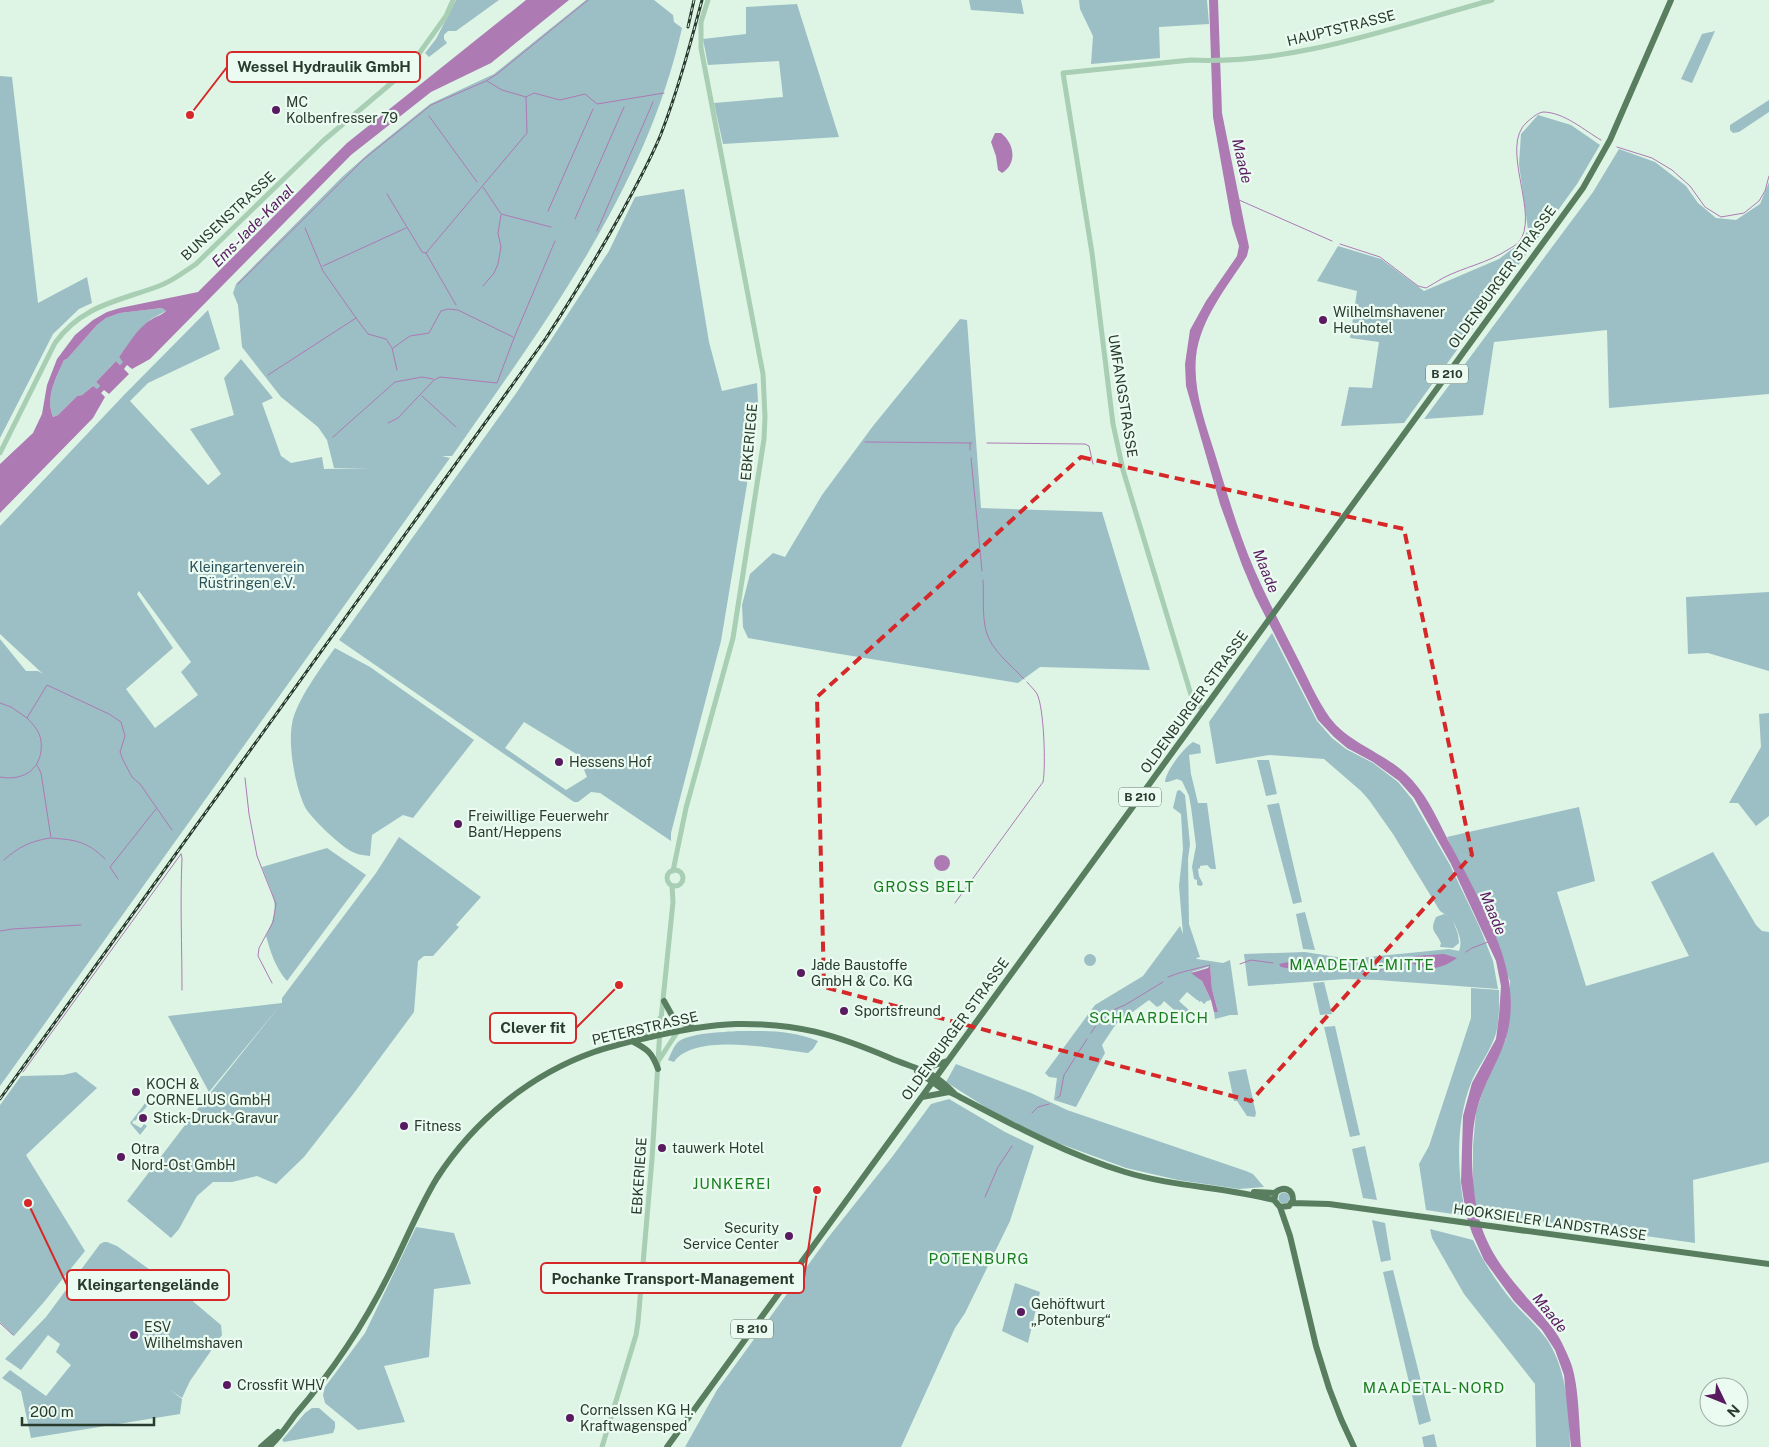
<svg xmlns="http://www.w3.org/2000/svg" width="1769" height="1447" font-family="'Public Sans',sans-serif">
  <rect width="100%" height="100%" fill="#def5e6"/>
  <!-- green -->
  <path fill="#9cbec5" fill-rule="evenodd" d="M456 0H499L456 31H448L444 35V39L447 43 429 57 425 53 436 39Z
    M586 0H654L673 15 674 22 682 28C646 189 544 324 452 456H442L450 458 0 1086V639L26 671H38L43 674 0 634V526L124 395 208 310 220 349 148 383 130 401 208 485 221 474 190 429 234 415 224 378 241 359 273 398 262 403 281 456 291 463 322 457 324 469 371 468H334L327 440 318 427 281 397 242 347 238 305 233 293 236 284 342 177 369 153 430 104 494 74ZM139 591 191 662 181 672 198 695 155 728 126 689 173 648 137 594Z
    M969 0H1021L1024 14 971 10Z
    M1079 0H1207L1209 24 1159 27 1160 58 1091 64 1093 36 1080 9Z
    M797 4 839 137 723 144 714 103 783 97 779 61 708 65 703 39 746 34V7Z
    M1715 31 1692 83 1681 79 1702 34Z
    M0 76 12 77 38 303 87 277 92 303 79 309 53 334 0 438Z
    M1769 100V112L1739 132 1733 133 1730 130V125Z
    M1538 115 1571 125 1600 145 1577 184 1404 423 1341 426 1349 387 1372 388 1379 342 1350 338 1357 291 1317 281 1338 246 1381 259 1424 291 1499 259 1520 243 1528 230 1519 164 1521 134Z
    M1619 149 1655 162 1686 186 1698 203 1716 218 1736 220 1760 204 1769 182V394L1609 408 1607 330 1494 342 1483 415 1424 419 1593 192Z
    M684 189 709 342 722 391 757 383 758 401 755 436 721 641 671 833V841L600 793 591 792 578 802H574L339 640 517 392 609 251 635 197ZM524 722 578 755 587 777 566 790 505 748Z
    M162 308 166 311 151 319 119 357 124 362 120 365 116 361 96 382 100 386 97 390 93 386 82 395 77 396 58 415 53 417C45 397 56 378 64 360L67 359 97 325 106 318 120 313Z
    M960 319 967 320 981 508 1102 512 1150 670 1040 667 1018 683 828 652 748 638 743 627 742 605 750 574 773 553 785 557 822 495 873 426Z
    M1769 592V671L1708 653 1688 654 1686 597Z
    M1272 633 1317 721 1332 738 1346 749 1373 763 1398 782 1412 799 1450 865 1480 928 1493 961 1498 989 1378 980 1345 979 1248 986 1244 954 1305 952 1343 958H1359L1449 949 1459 951C1463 941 1458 931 1453 921L1458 934 1459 943 1453 948 1440 947 1441 943C1436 931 1429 932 1436 917L1444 914 1449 917 1440 911 1393 834 1369 800 1361 791 1324 759 1269 755 1216 764 1209 722Z
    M335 648 370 667 474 740 413 818 403 815 372 835 370 856C365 855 359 855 355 853 344 850 310 817 305 807 295 786 288 746 292 724 296 701 322 666 335 648Z
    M1769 713V816L1756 826 1738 803H1729L1761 747 1759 714Z
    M1193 742 1200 745 1201 753 1189 755 1191 774 1198 803H1207L1216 869H1211L1207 865 1200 866V868L1198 869 1199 876 1203 884 1201 886 1197 885V880L1194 879 1192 867 1196 846 1191 807 1189 796 1182 781 1177 779 1168 782H1165C1166 770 1184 748 1193 742Z
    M1257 760H1269L1277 794 1266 796Z
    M1180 790 1185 795 1190 844 1188 859 1189 924 1200 957 1196 958 1197 959 1223 963 1230 960 1238 1015H1230L1215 1019 1214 1012H1218L1212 989 1210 966 1192 972 1202 981 1211 1000 1207 1001 1204 1004 1201 1001 1199 1002 1198 1000H1197L1187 992 1179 1001 1190 1011 1179 1023 1177 1021 1181 1016 1164 1001 1161 1005 1157 1007 1149 1000 1116 1024 1102 1045 1105 1053 1076 1107 1054 1100 1057 1078 1049 1077 1045 1073 1095 1005 1143 976 1180 926 1183 934 1179 886 1183 849 1181 814 1173 808 1177 791Z
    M1279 803 1302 902 1293 904 1267 805Z
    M1579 807 1595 881 1557 892 1586 986 1689 956 1651 882 1713 852 1756 925 1762 931 1769 932V1162L1693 1180 1695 1243 1477 1212 1473 1187V1146L1476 1112 1483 1090 1506 1039 1510 981 1447 837Z
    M399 837 481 897 456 925 459 927 433 956H424L418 961 414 1012 354 1093 304 1157 276 1184 257 1176 232 1182H213L197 1196 179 1229 171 1238 127 1201 195 1112 282 1003V998L376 873Z
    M327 848 366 875 287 981C275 967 271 953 266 936 282 905 273 897 262 867Z
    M1305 912 1315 950 1303 949 1296 914Z
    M1084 960a6 6 0 1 1 12 0a6 6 0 1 1-12 0Z
    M1324 982 1332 1014 1320 1015 1313 983Z
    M1471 988 1499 990C1499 1005 1500 1025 1494 1039 1488 1055 1477 1068 1471 1083 1455 1124 1457 1174 1466 1216L1426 1210 1419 1164 1429 1146 1471 1018Z
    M282 1003 209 1092 168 1016Z
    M1335 1026 1360 1135 1350 1137 1324 1027Z
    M738 1031C766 1031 791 1030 818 1041L813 1049 808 1053C777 1049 695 1032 674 1062L668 1060C671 1054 673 1047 678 1042 688 1033 724 1032 738 1031Z
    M956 1064 1031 1093 1067 1110 1246 1171 1253 1174 1264 1187 1239 1189 1178 1180 1126 1168 1047 1139 987 1108 946 1082Z
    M1246 1069 1256 1113 1255 1117 1247 1116 1237 1101H1234L1228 1072Z
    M76 1072 97 1088 26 1155 85 1251 44 1302 14 1336 0 1322V1105L21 1076 63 1075Z
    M949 1099 1005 1132 1034 1146 1010 1221 965 1313 955 1328 901 1447H685L717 1390 827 1239 892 1157 931 1104Z
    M146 1102 147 1106 135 1121 134 1120 132 1123 141 1128 144 1124 147 1126 140 1135 130 1123Z
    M1365 1146 1377 1200 1363 1198 1352 1149Z
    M1278.5 1198a5.5 5.5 0 1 1 11 0a5.5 5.5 0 1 1-11 0Z
    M1372 1220 1385 1223 1391 1260 1381 1262Z
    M416 1227 454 1233 471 1284 434 1289 429 1357 384 1366 405 1422 358 1430 325 1403 323 1395 325 1387 365 1333Z
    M1430 1229 1473 1240C1484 1263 1497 1283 1513 1302 1527 1318 1545 1332 1554 1352 1567 1379 1570 1417 1570 1447H1536L1535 1384 1464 1294 1432 1238Z
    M104 1242H107L117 1246 189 1298 221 1325 222 1335 190 1381 182 1398 169 1389 182 1399 180 1414 31 1438 21 1391 2 1378 10 1370 46 1396 71 1365 56 1352 60 1344 48 1335 21 1370 5 1359 46 1317 100 1244Z
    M1393 1270 1431 1421 1419 1425 1383 1272Z
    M1015 1283 1040 1292 1028 1343 1002 1331Z
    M312 1408H319L335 1422V1428L333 1433 284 1442 282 1440 305 1413Z
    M1434 1434 1437 1447H1424L1422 1437Z"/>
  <!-- water -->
  <path fill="#ad7ab4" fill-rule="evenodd" d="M526 0H569L491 63 431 92 351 155 150 359 132 369 127 365 124 369 129 374 109 394 104 390 101 393 105 397 93 418 0 513V464L33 433 42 414 47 385 57 359 75 335 93 320 107 312 120 308 198 292 347 143ZM162 308 166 311C162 315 157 316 152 319 137 328 129 344 119 357L123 362 120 365 116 361 96 382 100 386 97 389 93 386 82 395 77 396 58 415 53 417C45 397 56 378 64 360L67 359 97 325 106 318 120 313Z
    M1209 0H1218L1222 113 1249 247 1247 256C1227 287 1200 319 1196 357 1193 391 1205 422 1215 454 1227 493 1238 532 1254 569 1267 599 1283 629 1298 659 1308 678 1317 700 1330 718 1349 743 1382 752 1405 773 1425 791 1436 816 1448 840 1466 873 1484 907 1498 942 1510 973 1516 1008 1505 1041 1497 1064 1483 1085 1477 1109 1471 1131 1471 1166 1474 1189 1479 1239 1497 1263 1529 1300 1540 1313 1554 1327 1562 1343 1566 1352 1572 1363 1574 1374 1579 1397 1579 1423 1581 1447H1571L1564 1375 1555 1350 1542 1330 1514 1301 1484 1260 1472 1233 1466 1214 1461 1182 1463 1116 1472 1083 1496 1039 1499 1016 1501 986 1496 961 1451 864 1414 798 1399 781 1373 762 1347 748 1334 737 1318 720 1255 596 1242 565 1220 504 1186 386 1185 364 1190 330 1206 301 1237 256 1239 246 1232 224 1213 117Z
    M995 133H1001C1014 143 1018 163 1002 173L998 170 996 156 991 142Z
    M934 863a8 8 0 1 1 16 0a8 8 0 1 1-16 0Z
    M1444 954 1457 958C1442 969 1427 972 1410 962L1415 956Z
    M1294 961 1302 964 1298 970 1281 967 1279 964Z
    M1210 965 1212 989 1218 1012H1214L1211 1000 1202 981 1191 973 1208 968Z"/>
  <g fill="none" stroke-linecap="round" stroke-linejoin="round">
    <!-- stream -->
    <path stroke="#ad7ab4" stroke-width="1" d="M487 81 502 90 526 97 534 93 560 100 585 94 597 104 664 93
      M429 116 477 182
      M1617 147 1652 158 1672 170 1690 186 1705 207 1721 217 1744 213 1759 201 1765 191 1769 176
      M483 187 501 214 551 227
      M387 194 422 252 426 253 456 305
      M1239 200 1332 241
      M548 211 593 109
      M575 219 624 107
      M305 228 323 271 356 318 368 334 386 339 392 348 397 370
      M597 231 653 102
      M1340 244 1380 257 1418 286 1426 288C1432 285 1437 281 1443 278 1464 267 1488 263 1509 249 1512 247 1516 245 1518 243 1542 217 1498 147 1527 122 1532 118 1537 113 1543 112 1564 112 1585 131 1601 140
      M426 253 527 133 526 97
      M323 266 406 228
      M238 284 364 159 431 105 486 81 497 74 588 0
      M483 286 494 273 498 264 501 247 498 233 501 215
      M393 348 410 336 429 333 441 311 448 309 458 310 513 337
      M268 375 356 318
      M422 396 456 427
      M388 423 398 418 434 380 440 377 497 383 514 338 555 241
      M333 437 395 382 422 377 433 379
      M865 442 972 443
      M970 443V450
      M987 443 1085 444 1089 446 1093 464
      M971 458 982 571
      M983 580C984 596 982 615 986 631 991 650 1011 665 1024 679
      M0 703 11 707 27 718 47 685 109 714 121 722 125 736 120 752 123 760 132 777 140 784 172 830
      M37 765 41 773 51 838C76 840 87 841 105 859
      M0 777C25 782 44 767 41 741 40 732 33 724 27 718
      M245 778 249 814 257 856 276 904 273 922 259 948 258 956 272 983
      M181 854 182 858C180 902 182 946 182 990
      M4 860C18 847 31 841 50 838
      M118 879 110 867 156 809
      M955 903 1043 782C1046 767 1044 707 1037 694 1035 690 1030 686 1027 682
      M0 931 12 929 81 925
      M1466 952 1472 948 1488 942
      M1401 960 1411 962
      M1240 964 1251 960 1273 963
      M1301 964 1315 963 1342 971H1380L1386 965 1397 959
      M1168 977 1179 973 1210 965
      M1091 1033 1100 1019 1106 1013 1125 1005 1163 982
      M23 1072 181 854
      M1057 1098 1060 1096 1064 1075 1087 1039
      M1032 1113 1038 1107 1049 1104
      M985 1197 998 1167 1012 1146
      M0 1323 13 1335"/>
    <!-- minor -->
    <path stroke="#a8ceb3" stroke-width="5" d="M0 453 55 343C82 305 119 301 159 286 173 281 184 272 196 264L323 141 395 80 413 62 446 16 453 0
      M1203 709 1195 703 1192 698 1123 470 1113 424 1092 253 1063 73 1191 60C1294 65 1393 27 1492 0
      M667 878a8 8 0 1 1 16 0a8 8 0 1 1-16 0Z
      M673 871 686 808 733 638 764 439 765 417 763 374 701 48V22L708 0
      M642 1039 661 1017
      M659 1060 678 1031
      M602 1447 636 1335 638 1322 652 1159 660 1029 673 902 672 886"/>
    <!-- major -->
    <path stroke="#597e5f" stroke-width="6" d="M664 1001 674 1019 692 1027
      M632 1041C647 1049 652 1052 658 1069
      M921 1070 947 1061
      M917 1071 941 1088 956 1095C1011 1124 1066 1154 1125 1172 1174 1187 1225 1187 1274 1200
      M922 1097 949 1092
      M1254 1192 1275 1193
      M1292 1203 1329 1204 1769 1264
      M1280 1207 1289 1206 1293 1200C1293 1189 1284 1186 1276 1192L1274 1200 1280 1207 1290 1236 1316 1346 1329 1388 1341 1419 1354 1447
      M261 1447 278 1432
      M269 1447C279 1438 287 1426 295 1415 332 1372 363 1326 388 1276 405 1243 418 1209 437 1178 474 1121 529 1075 594 1052 611 1046 629 1042 646 1038 676 1031 705 1025 736 1024 797 1023 834 1034 890 1058 903 1064 919 1068 932 1075 941 1080 949 1088 956 1095
      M667 1447 1583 188 1610 140 1671 0"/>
    <defs>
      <path id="rail" d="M688 27 694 0
        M0 1099 546 338C573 297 598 255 622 212 636 186 650 161 661 134 678 90 690 45 702 0"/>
    </defs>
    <!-- rail casing -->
    <use href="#rail" stroke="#293b2c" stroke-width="3"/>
    <!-- rail -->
    <use href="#rail" stroke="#ebfbf1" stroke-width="1" stroke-dasharray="4" stroke-linecap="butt"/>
  </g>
  <!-- marked area -->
  <path fill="none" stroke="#d62828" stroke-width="4" stroke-dasharray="10 6" stroke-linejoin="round" d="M1081 457 1404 529 1472 855 1251 1101 824 987 817 697Z"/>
  <!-- markers -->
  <g fill="#591a60" stroke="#ebfbf1" stroke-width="2">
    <circle cx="276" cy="110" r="5"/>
    <circle cx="1323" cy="320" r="5"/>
    <circle cx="559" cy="762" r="5"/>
    <circle cx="458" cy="824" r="5"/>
    <circle cx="801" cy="973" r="5"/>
    <circle cx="844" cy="1011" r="5"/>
    <circle cx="136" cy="1092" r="5"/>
    <circle cx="143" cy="1118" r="5"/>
    <circle cx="404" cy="1126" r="5"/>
    <circle cx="662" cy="1148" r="5"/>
    <circle cx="121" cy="1157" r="5"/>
    <circle cx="789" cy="1236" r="5"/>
    <circle cx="1021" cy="1312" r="5"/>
    <circle cx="134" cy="1335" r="5"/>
    <circle cx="227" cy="1385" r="5"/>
    <circle cx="570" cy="1418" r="5"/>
  </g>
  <g text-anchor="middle" stroke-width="4.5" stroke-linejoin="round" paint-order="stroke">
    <!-- shield labels -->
    <g fill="#ebfbf1" stroke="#637567" stroke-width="1">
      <rect x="1426" y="364.5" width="42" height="19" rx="4"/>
      <rect x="1119" y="787.5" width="42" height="19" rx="4"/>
      <rect x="731" y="1319.5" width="42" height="19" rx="4"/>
    </g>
    <g font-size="12" font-weight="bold" fill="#293b2c">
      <text x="1447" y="378">B 210</text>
      <text x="1140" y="801">B 210</text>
      <text x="752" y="1333">B 210</text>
    </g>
    <!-- street labels -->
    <g font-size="14" fill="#293b2c" stroke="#ebfbf1">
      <text transform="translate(1341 28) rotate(-14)" y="5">HAUPTSTRASSE</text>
      <text transform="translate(228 216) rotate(-43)" y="5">BUNSENSTRASSE</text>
      <text transform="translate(1502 277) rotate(-54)" y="5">OLDENBURGER STRASSE</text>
      <text transform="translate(1123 396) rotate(81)" y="5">UMFANGSTRASSE</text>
      <text transform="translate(749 442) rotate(-85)" y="5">EBKERIEGE</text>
      <text transform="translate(1194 702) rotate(-54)" y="5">OLDENBURGER STRASSE</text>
      <text transform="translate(645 1028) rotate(-13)" y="5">PETERSTRASSE</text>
      <text transform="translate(955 1029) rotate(-54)" y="5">OLDENBURGER STRASSE</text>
      <text transform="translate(639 1176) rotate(-86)" y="5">EBKERIEGE</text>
      <text transform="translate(1550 1222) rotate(8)" y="5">HOOKSIELER LANDSTRASSE</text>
    </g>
    <!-- poi labels -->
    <g font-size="14" fill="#293b2c" stroke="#ebfbf1" text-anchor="start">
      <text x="286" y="107">MC<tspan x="286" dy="16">Kolbenfresser 79</tspan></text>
      <text x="1333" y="317">Wilhelmshavener<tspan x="1333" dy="16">Heuhotel</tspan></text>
      <text x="569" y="767">Hessens Hof</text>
      <text x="468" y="821">Freiwillige Feuerwehr<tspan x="468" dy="16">Bant/Heppens</tspan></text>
      <text x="811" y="970">Jade Baustoffe<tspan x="811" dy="16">GmbH &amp; Co. KG</tspan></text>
      <text x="854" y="1016">Sportsfreund</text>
      <text x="146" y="1089">KOCH &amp;<tspan x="146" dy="16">CORNELIUS GmbH</tspan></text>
      <text x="153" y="1123">Stick-Druck-Gravur</text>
      <text x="414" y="1131">Fitness</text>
      <text x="672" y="1153">tauwerk Hotel</text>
      <text x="131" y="1154">Otra<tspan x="131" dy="16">Nord-Ost GmbH</tspan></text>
      <text x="779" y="1233" text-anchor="end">Security<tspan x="779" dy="16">Service Center</tspan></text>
      <text x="1031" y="1309">Gehöftwurt<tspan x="1031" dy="16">„Potenburg“</tspan></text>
      <text x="144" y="1332">ESV<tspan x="144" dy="16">Wilhelmshaven</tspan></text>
      <text x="237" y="1390">Crossfit WHV</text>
      <text x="580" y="1415">Cornelssen KG H.<tspan x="580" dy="16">Kraftwagensped</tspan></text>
    </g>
    <!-- park labels -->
    <g font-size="14" fill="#2a515b" stroke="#ebfbf1">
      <text x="247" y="572">Kleingartenverein<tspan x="247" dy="16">Rüstringen e.V.</tspan></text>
    </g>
    <!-- water labels -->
    <g font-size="15" font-style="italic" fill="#591a60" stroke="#ebfbf1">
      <text transform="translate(1242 161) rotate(77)" y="5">Maade</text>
      <text transform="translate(253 226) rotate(-45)" y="5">Ems-Jade-Kanal</text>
      <text transform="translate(1266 571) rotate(68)" y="5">Maade</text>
      <text transform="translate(1493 913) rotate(67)" y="5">Maade</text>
      <text transform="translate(1550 1313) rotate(51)" y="5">Maade</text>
    </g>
    <!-- neighbourhood labels -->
    <g font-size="15" letter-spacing="1" fill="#1a7e20" stroke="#ebfbf1">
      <text x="924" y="892">GROSS BELT</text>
      <text x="1362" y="970">MAADETAL-MITTE</text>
      <text x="1149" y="1023">SCHAARDEICH</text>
      <text x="732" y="1189">JUNKEREI</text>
      <text x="979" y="1264">POTENBURG</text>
      <text x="1434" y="1393">MAADETAL-NORD</text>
    </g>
  </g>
  <!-- callouts -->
  <path fill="none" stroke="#d62828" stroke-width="2" d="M190 115L227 67M619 985L576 1028M817 1190L804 1278M28 1203L67 1285"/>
  <g fill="#d62828" stroke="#ebfbf1" stroke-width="2">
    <circle cx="190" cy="115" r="5"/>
    <circle cx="619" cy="985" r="5"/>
    <circle cx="817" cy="1190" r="5"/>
    <circle cx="28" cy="1203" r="5"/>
  </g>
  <g fill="#ebfbf1" stroke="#d62828" stroke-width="2">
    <rect x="227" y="52" width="193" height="30" rx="5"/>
    <rect x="490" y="1013" width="86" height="30" rx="5"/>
    <rect x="541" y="1263" width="263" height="30" rx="5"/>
    <rect x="67" y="1270" width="162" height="30" rx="5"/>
  </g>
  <g font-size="15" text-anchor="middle" font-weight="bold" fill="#293b2c">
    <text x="324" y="72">Wessel Hydraulik GmbH</text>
    <text x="533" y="1033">Clever fit</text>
    <text x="673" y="1284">Pochanke Transport-Management</text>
    <text x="148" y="1290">Kleingartengelände</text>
  </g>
  <!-- north arrow -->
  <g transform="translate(1724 1402) rotate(133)"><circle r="24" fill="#ebfbf1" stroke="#9daea2"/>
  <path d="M0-4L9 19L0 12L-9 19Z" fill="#591a60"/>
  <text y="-8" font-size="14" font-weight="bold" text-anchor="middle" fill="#293b2c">N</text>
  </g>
  <!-- scale -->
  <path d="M22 1417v8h132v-8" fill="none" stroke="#293b2c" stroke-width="2.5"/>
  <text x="30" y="1417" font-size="15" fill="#293b2c" stroke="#ebfbf1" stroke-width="4" paint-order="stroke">200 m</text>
</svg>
